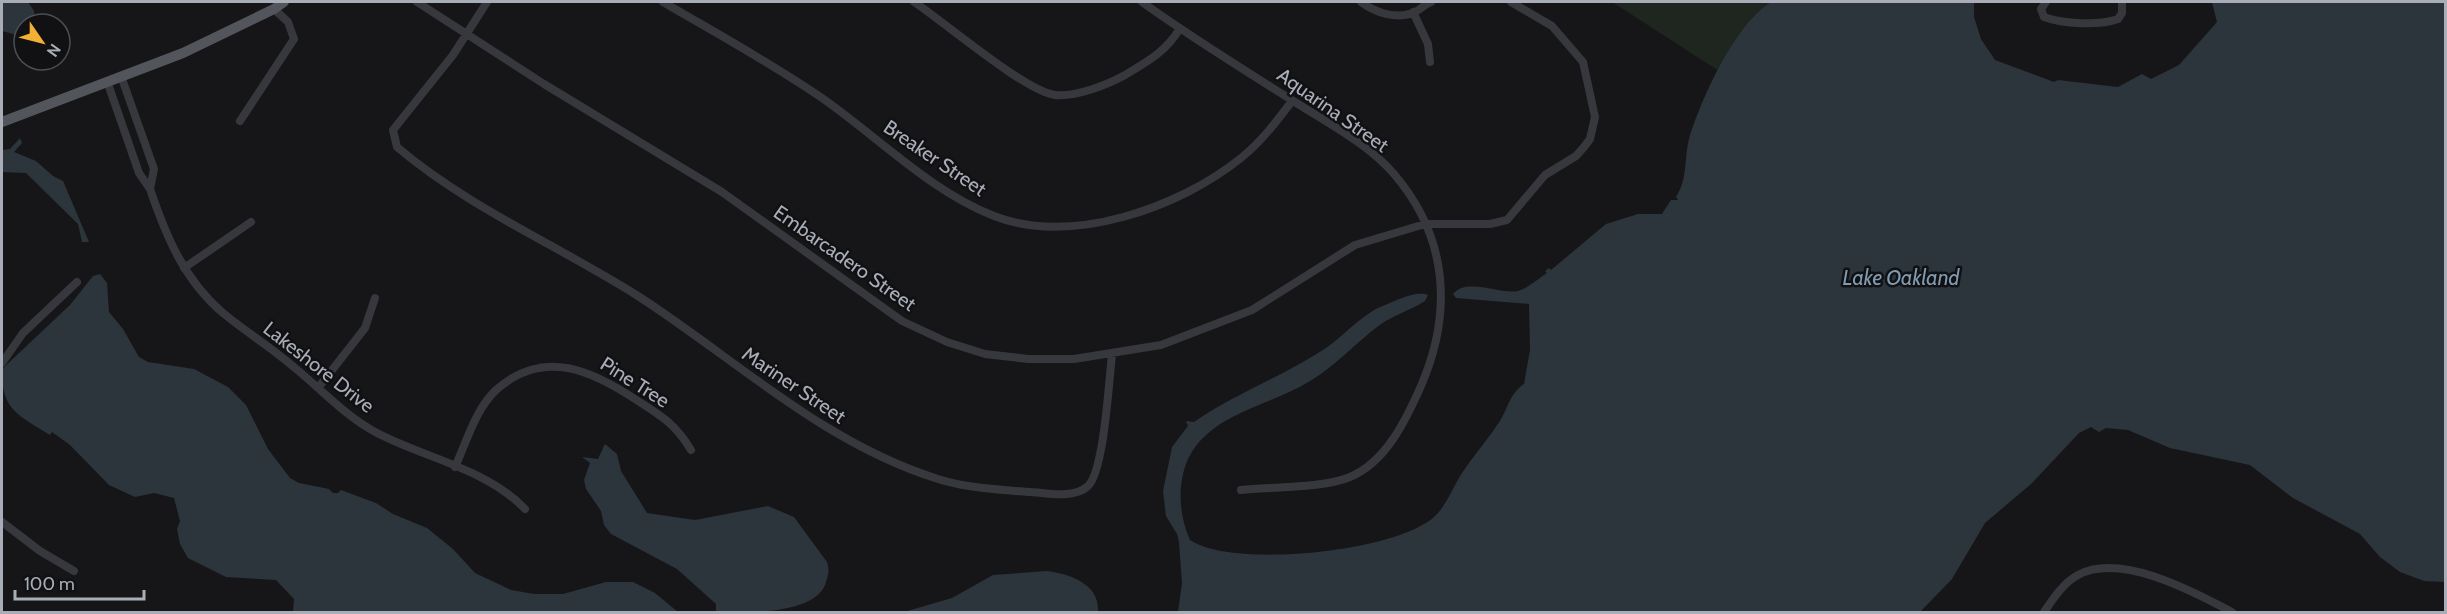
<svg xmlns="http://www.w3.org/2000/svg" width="2447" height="614" font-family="Cabin,sans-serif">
  <rect width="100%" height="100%" fill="#161618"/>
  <!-- green -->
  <path fill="#1e261f" d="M1612 2H1771C1747 17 1733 47 1719 71Z"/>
  <!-- water -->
  <path fill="#2c353c" d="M2 2H28L34 11 35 24H24V34L17 35 2 31Z
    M1771 2H1974V17L1981 39 1995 60 2054 82 2058 80 2118 87 2142 74 2151 79 2179 65 2217 22 2212 2H2445V582L2424 581 2400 572 2380 557 2360 534 2293 498 2250 465 2170 448 2128 430 2106 428 2099 432 2091 427 2079 433 2031 484 1985 523 1952 579 1920 612H1178L1182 583 1179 542 1177 534 1166 516 1163 491 1172 447 1188 426 1186 421 1194 422C1236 393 1284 376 1326 348 1346 334 1363 313 1385 305 1396 300 1417 290 1428 295L1425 301C1411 310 1394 315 1381 324 1356 342 1336 366 1310 381 1265 409 1197 415 1183 474 1178 496 1181 520 1190 540 1232 569 1401 552 1436 515 1447 504 1453 487 1462 473 1474 455 1488 439 1500 421 1508 408 1510 393 1524 384L1530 350 1529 304 1456 298 1453 294C1467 277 1500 295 1518 291 1527 289 1539 278 1547 273L1545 271 1549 268 1551 270 1606 224 1638 214H1662L1671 200H1678L1676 197C1688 179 1684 158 1689 139 1701 99 1735 24 1771 2Z
    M20 138 22 143 14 152 36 161 53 176 63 181 89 242H82L78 224 26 173 2 172V150L10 149Z
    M100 274 107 283 109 312 123 329 139 357 148 362 194 369 228 387 246 405 268 449 290 478 299 483 329 489 333 493H338L341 490 376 503 393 514 427 528 453 549 475 573 511 590 534 594H563L606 582H633L655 593 678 612H293L294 599 276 580 226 577 188 558 180 544 177 529 180 521 174 498 154 493 135 497 109 485 70 445 52 432 50 435C18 415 1 410 2 369L70 305 93 276Z
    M605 444 617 454 621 471 647 513 695 520 768 506 794 517 827 562C830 571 828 576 825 585 813 614 749 613 716 612V604L677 569 611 534 604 525 601 511 586 489 584 480 590 463 582 457 598 459Z
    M1047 571C1070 574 1100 584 1098 612H904L952 598 993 575Z"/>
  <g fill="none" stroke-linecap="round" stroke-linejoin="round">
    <!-- minor -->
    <path stroke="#37383d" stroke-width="8" d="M417 2 544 84 722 192 902 321 947 342 985 354 1028 359H1074L1161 345 1252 310 1355 245 1425 224H1490L1507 220 1545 175 1576 156 1584 147 1590 139 1595 117 1583 62 1552 26 1511 2
      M487 2 453 55 393 130 397 147C469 208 559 246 638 296 737 360 823 443 938 479 966 488 1001 490 1030 492 1048 493 1074 499 1088 486 1104 472 1109 379 1112 355
      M663 2C716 33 771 63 822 98 878 137 930 191 994 216 1071 246 1179 208 1241 158 1261 142 1277 121 1292 101
      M914 2C943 21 1026 92 1055 95 1076 97 1107 85 1125 75 1147 62 1167 51 1180 28
      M1142 2C1192 38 1246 71 1298 104 1330 124 1369 145 1394 174 1448 237 1453 312 1421 386 1406 420 1386 462 1350 477 1324 488 1271 487 1241 490
      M1361 2C1376 13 1397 20 1415 12 1421 9 1425 4 1431 2
      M2046 2 2041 9 2044 17C2063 24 2099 26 2118 19L2122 13V2
      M1413 12 1428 44 1430 62
      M107 81 139 173 150 189 154 169 121 76
      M240 121 294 39 288 22 274 9
      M150 189C166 236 184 280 223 313 246 332 272 348 295 368 322 390 345 416 377 433 425 458 487 469 525 509
      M184 268 251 222
      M2 363 23 333 77 282
      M318 388 365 328 375 298
      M455 467C467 441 475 410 496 390 544 347 593 371 638 401 663 417 676 425 691 450
      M2 522 40 551 74 571
      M2044 612C2053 599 2063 583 2078 575 2121 552 2194 592 2232 612"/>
    <!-- major -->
    <path stroke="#53555c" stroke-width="10" d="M2 122 183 53 274 9 284 2"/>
  </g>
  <g text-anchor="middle" stroke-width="5" stroke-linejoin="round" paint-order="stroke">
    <!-- street labels -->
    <g font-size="20" fill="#a8adb8" stroke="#111113">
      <text transform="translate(1333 110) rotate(35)" y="7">Aquarina Street</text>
      <text transform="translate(935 158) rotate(34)" y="7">Breaker Street</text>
      <text transform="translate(845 258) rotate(35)" y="7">Embarcadero Street</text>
      <text transform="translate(319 367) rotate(38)" y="7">Lakeshore Drive</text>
      <text transform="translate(635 382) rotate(32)" y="7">Pine Tree</text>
      <text transform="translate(794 385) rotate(34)" y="7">Mariner Street</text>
    </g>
    <!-- water labels -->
    <g font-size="21" font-style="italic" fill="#7f9bb3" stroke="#111113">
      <text x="1901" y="285">Lake Oakland</text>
    </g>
  </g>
  <!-- border -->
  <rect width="2447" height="614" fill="none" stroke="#a8adb8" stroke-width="6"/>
  <!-- north arrow -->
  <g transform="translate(42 42) rotate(125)"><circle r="28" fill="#111113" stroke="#4d4f55" stroke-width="1.5"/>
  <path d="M0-4.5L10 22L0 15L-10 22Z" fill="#f2b134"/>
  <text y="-9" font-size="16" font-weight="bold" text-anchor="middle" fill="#a8adb8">N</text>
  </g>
  <!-- scale -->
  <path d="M15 590v9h129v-9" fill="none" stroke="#a8adb8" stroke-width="3"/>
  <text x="24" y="590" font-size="18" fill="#a8adb8" stroke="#111113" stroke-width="4.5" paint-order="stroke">100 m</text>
</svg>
